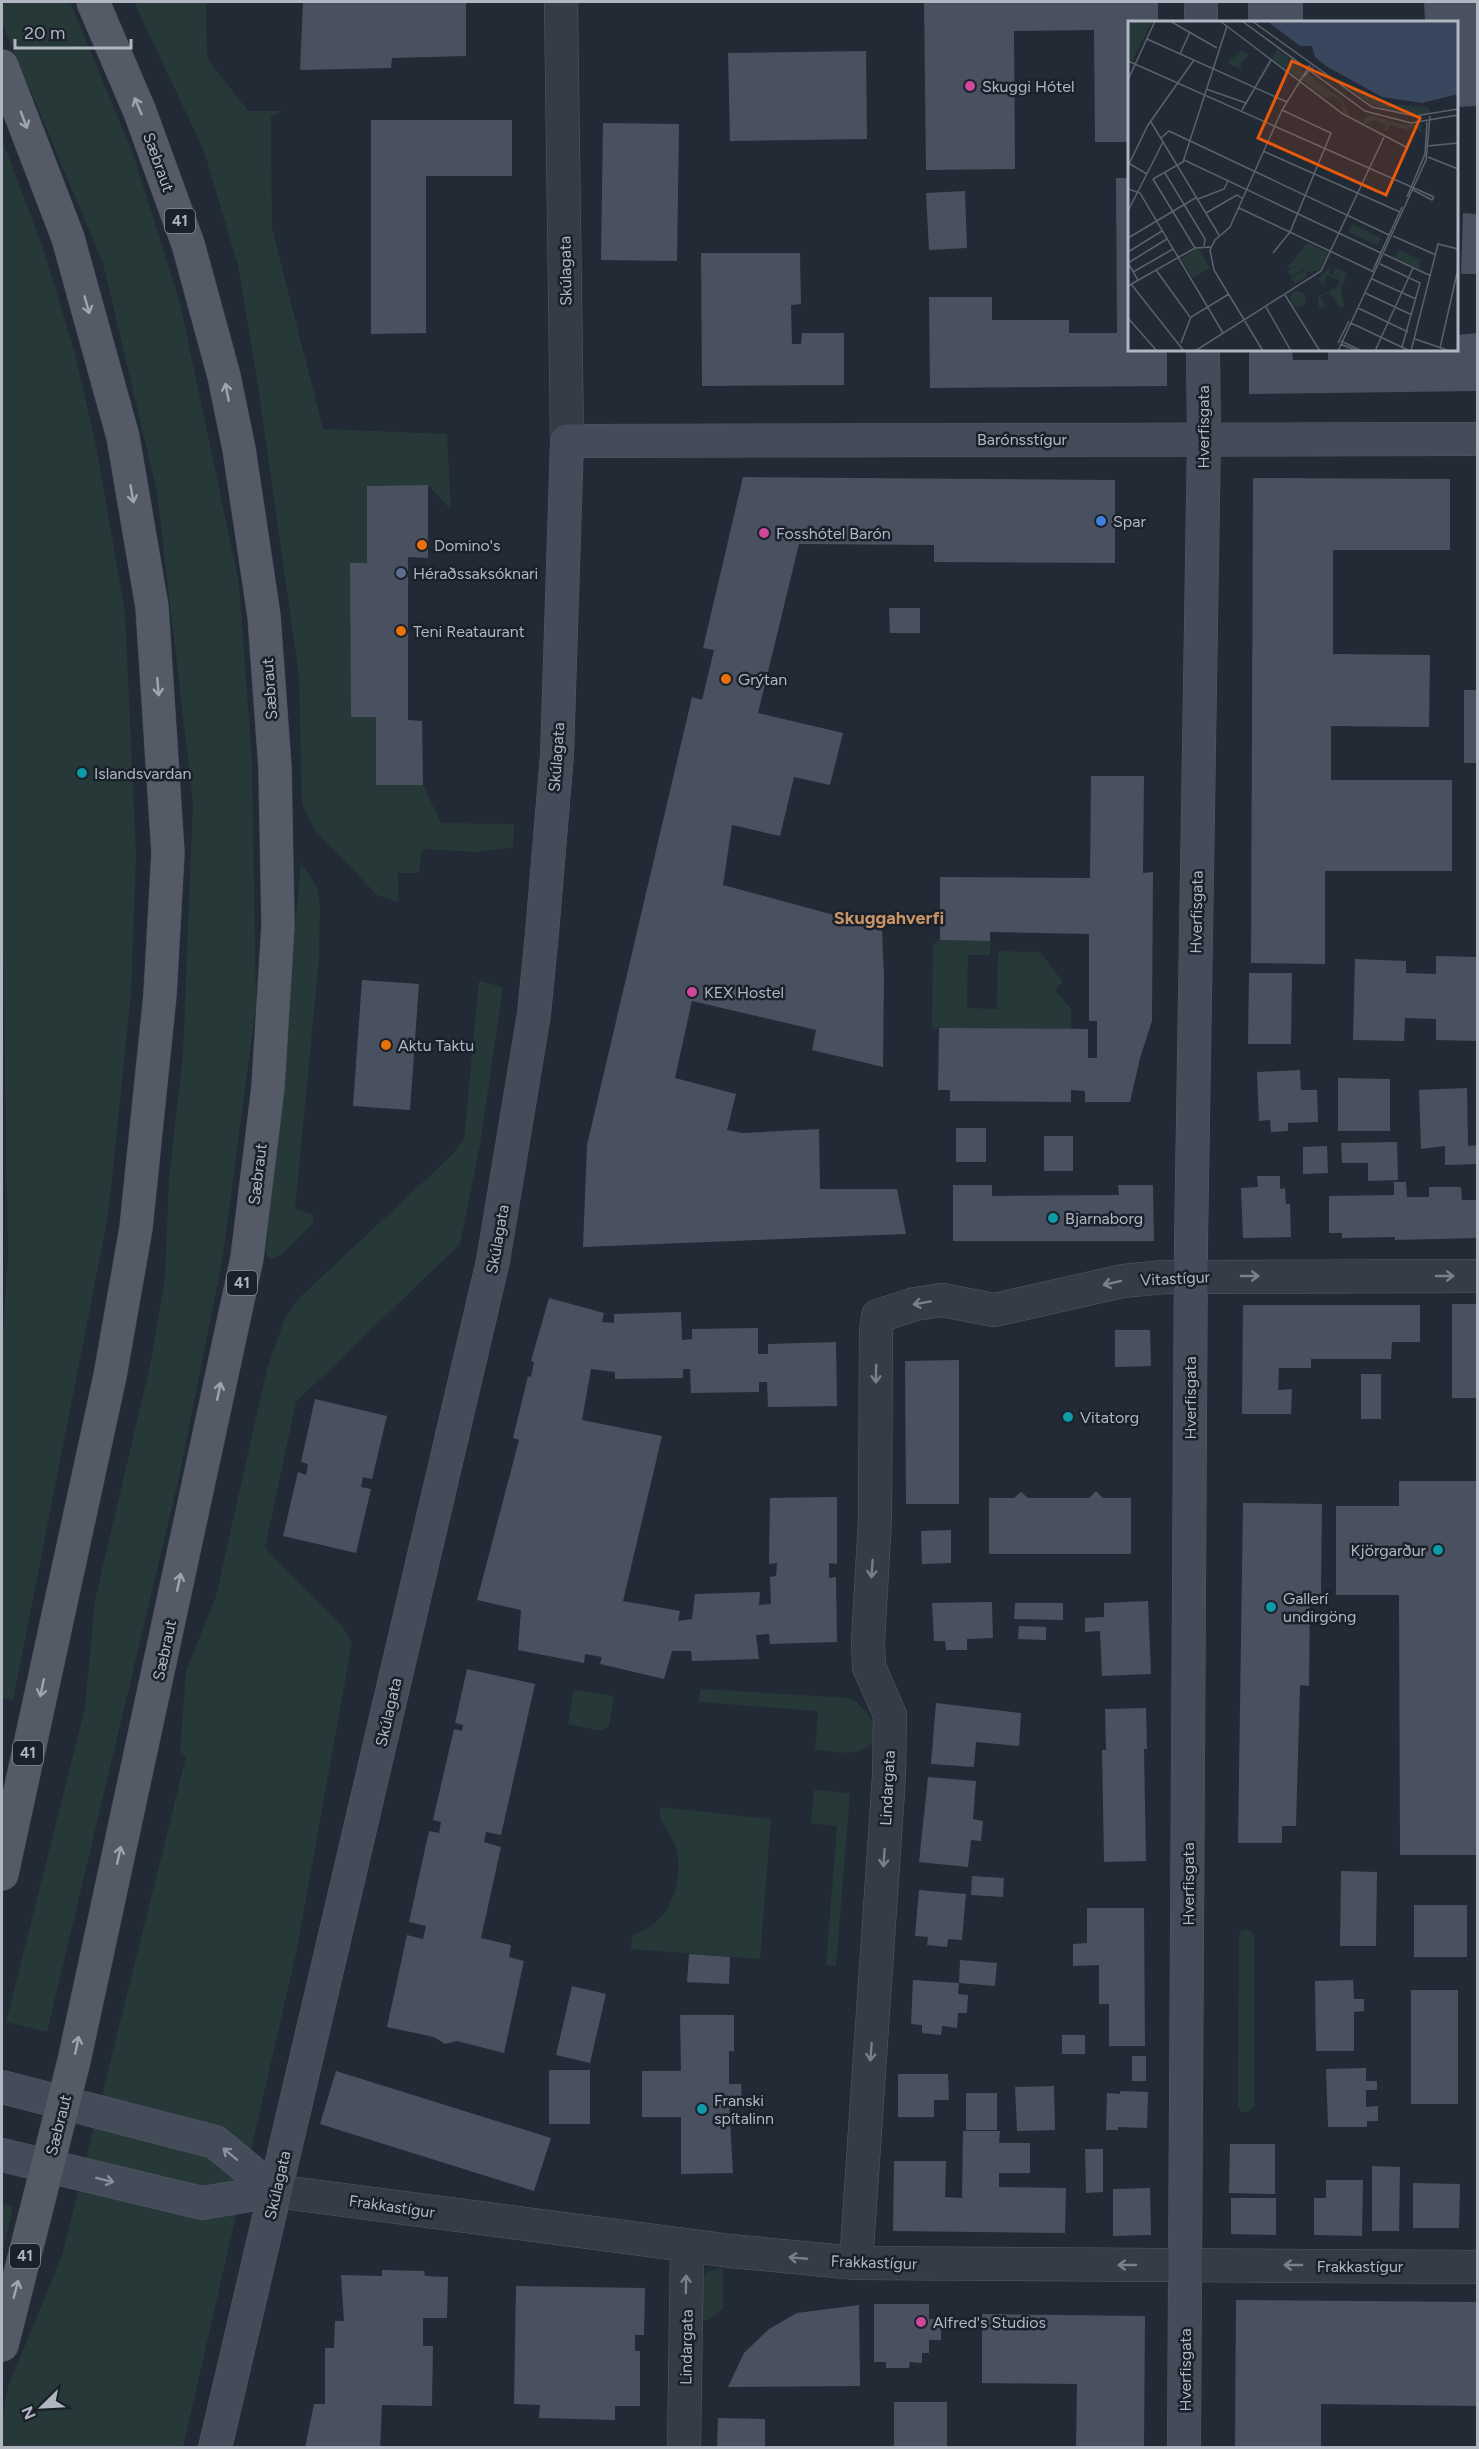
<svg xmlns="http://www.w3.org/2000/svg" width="1479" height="2449" font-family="Figtree,sans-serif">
  <rect width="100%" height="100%" fill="#222a36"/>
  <!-- green -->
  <path fill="#273839" d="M2 2H70L133 154 180 303 239 583 252 761 256 1005 223 1256 178 1482 47 2032 6 2022 85 1708 95 1600 151 1361 165 1278 169 1179 183 1054 193 802 157 492 103 263 2 23Z
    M134 2H206L207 58 248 111H283L271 116 272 228 323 429 447 434 451 510 428 485 367 486V563L351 717H376V785H423L441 823 514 824 513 847 477 852 422 849 419 873H398V902L377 895 315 830 302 804 299 676 257 379 238 265 204 151Z
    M2 139 43 248 74 350 96 445 125 612 136 855 131 994 108 1216 13 1701 2 1698V1346L8 1255 2 890Z
    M301 863 317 887 320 905 319 960 295 1209 312 1214 314 1223 281 1255 270 1259 266 1253Z
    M940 940 990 941V955H968L967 1008 997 1009 998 951 1040 952 1063 982 1055 990 1071 1009V1029H932L933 946Z
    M479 981 503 987 480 1145 460 1244 296 1402 265 1548 341 1625 352 1642 297 1949 183 2447 2 2448V2417L9 2384 62 2256 186 1757 180 1752 186 1671 216 1596 267 1369 285 1318 297 1300 451 1156 464 1139Z
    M700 1689 851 1698C867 1709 890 1737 862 1750 850 1756 828 1750 815 1750L818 1711 699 1702Z
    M574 1690 614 1696 609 1726 601 1731 568 1724Z
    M814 1790 850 1793 836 1966 826 1965 837 1826 811 1823Z
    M660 1807 771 1819 760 1959 631 1949 632 1936C640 1932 650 1927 656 1922 677 1904 683 1870 675 1845 669 1828 659 1827 660 1807Z
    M1243 1930H1250L1254 1936V2106L1248 2112H1241L1238 2107 1239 1934Z
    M2 2203 13 2206 2 2255Z
    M723 2267V2309L708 2320H703V2280L707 2272Z"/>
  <!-- building -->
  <path fill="#495160" d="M303 2H466V56L392 58 391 68 300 70Z
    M924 2H1158V22H1130V142H1095L1094 30 1014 31 1015 169 926 170Z
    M1248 2H1303V22H1248Z
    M1424 2H1478V106L1456 107V22H1425Z
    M866 51 867 139 730 141 728 53Z
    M371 120H512V176H426V333L371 334Z
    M603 123 679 124 677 261 601 260Z
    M1116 178H1130V350H1167V386L930 388 929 297H992V320H1069V333H1117Z
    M965 191 967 248 929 250 926 193Z
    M1463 213 1478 214V274H1461Z
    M701 253H800L801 304 791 305 792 344H801L802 333H844V385L702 386Z
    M1478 333V391L1249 394V350H1292L1293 360H1328V350H1456V335Z
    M743 477 1115 480V563L934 562V545L799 544 758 713 843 733 830 785 794 777 780 836 732 825 723 885 882 928 884 978 883 1067 812 1050 816 1030 692 1001 675 1078 736 1094 727 1130 743 1133 819 1129 820 1189H897L906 1234 583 1247 587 1145 692 697 702 700 714 650 703 648Z
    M1253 478 1450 479V550H1333V654L1430 655 1429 727 1331 726V780H1452V871H1325V964L1251 963Z
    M428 485V558L408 557V720L422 721 423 785H376V717H351L350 563H367V486Z
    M889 608H920V633H890Z
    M1464 690H1478V763H1464Z
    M1091 776H1144L1143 873 1153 872 1152 1021 1140 1058 1130 1102H1085V1091L1071 1090V1102L950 1101V1090H938L939 1028 1088 1029V1058H1097V1021H1089V934L990 932V941L940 940V877L1090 878Z
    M1436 956 1478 957V1041L1436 1040V1019L1405 1018 1404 1041 1353 1040 1355 959 1406 961V973L1436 974Z
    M1249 973H1292L1291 1044H1248Z
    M362 980 419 984 410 1110 353 1106Z
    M1300 1070 1301 1090H1317L1318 1122 1288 1123V1131L1271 1132 1270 1120 1259 1121 1257 1072Z
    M1338 1078 1390 1079V1131H1338Z
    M1467 1088 1468 1146 1478 1145V1164L1445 1165V1146L1421 1149 1419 1090Z
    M956 1128H986V1162H956Z
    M1044 1136H1073V1171H1044Z
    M1397 1142 1398 1180 1368 1181V1163H1342L1341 1143Z
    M1327 1146 1328 1173 1303 1174V1147Z
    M1257 1176H1280V1189L1285 1188 1286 1204H1290L1291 1237 1243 1238 1241 1188 1258 1187Z
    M1394 1182H1406L1407 1197H1429V1187H1461L1462 1200H1478V1238L1395 1240V1237L1342 1238V1233H1329V1196L1394 1195Z
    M953 1185H992V1196L1119 1195 1118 1185H1153L1154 1241H953Z
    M549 1298 604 1313 602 1322 614 1323V1314L681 1312 682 1340 692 1339V1329L758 1328V1354H768V1344L836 1342 837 1406 768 1407 767 1382H759V1392L691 1393 690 1369H683V1378L615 1379V1372L591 1369 582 1420 662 1436 623 1601 680 1611 678 1621 692 1619 695 1594 760 1592 759 1605 771 1604 770 1577 776 1576 777 1563 769 1564 770 1498 837 1497V1564L829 1563V1578L836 1577 837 1642 770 1644 769 1634 756 1635 759 1659 692 1661 691 1651H672L664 1679 600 1664 602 1657 585 1654 584 1663 518 1650 521 1610 477 1600 519 1440 513 1438 528 1376 531 1377 534 1362 531 1361Z
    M1452 1304H1478V1398H1452Z
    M1243 1305H1420V1342H1392L1391 1359H1311V1368H1279L1278 1390 1292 1389 1291 1414H1242Z
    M1115 1330H1150L1151 1366 1115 1367Z
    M959 1360V1504H906L905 1361Z
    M1361 1374H1381V1419H1361Z
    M315 1399 387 1416 372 1479 363 1477 361 1487 371 1489 356 1553 283 1536 298 1472 306 1475 308 1464 301 1462Z
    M1399 1481H1478V1855H1400L1399 1595H1336V1506H1399Z
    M1096 1491 1103 1498H1131V1554H989V1498H1014L1021 1492 1028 1498H1089Z
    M1243 1503 1322 1504 1321 1594H1310L1309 1686 1300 1685 1296 1826H1282V1843H1238Z
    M951 1530V1563L922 1564 921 1531Z
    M1148 1601 1151 1674 1102 1676 1100 1631 1085 1632V1618L1104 1617V1603Z
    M992 1602 993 1638 967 1639V1650H946L945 1641H934L932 1603Z
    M1015 1603H1063V1620L1014 1619Z
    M1019 1626 1046 1627V1640L1018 1639Z
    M467 1669 535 1684 501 1835 486 1832 484 1842 501 1847 481 1938 511 1945 509 1957 524 1961 504 2053 457 2041 445 2044 434 2037 387 2027 407 1935 423 1939 426 1926 409 1922 429 1831 439 1833 441 1822 433 1820 454 1729 462 1731 463 1725 455 1723Z
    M936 1703 1021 1713 1019 1746 976 1742 974 1767 931 1764Z
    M1146 1708 1147 1749H1144L1146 1861 1104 1862 1102 1750H1106L1105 1709Z
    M928 1777 976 1781 973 1819 983 1821 981 1841 971 1840 968 1867 919 1862Z
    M1341 1871 1377 1872 1376 1946H1340Z
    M972 1876 1004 1878 1003 1897 971 1895Z
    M919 1890 966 1894 962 1940 948 1939 947 1947 927 1945 928 1937 915 1936Z
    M1414 1905H1467V1957H1414Z
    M1087 1908H1144L1145 2046H1109V2004H1099V1965L1073 1966V1944L1087 1943Z
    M689 1954 730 1957 729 1984 687 1982Z
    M960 1960 997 1963 995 1986 959 1983Z
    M913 1980 959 1983 958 1994 968 1995 967 2013H958L957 2028 942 2026 941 2035 922 2033V2025L911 2024Z
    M1353 1980 1354 1999H1364V2011L1354 2012V2051H1316L1315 1981Z
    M572 1986 606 1994 590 2063 556 2055Z
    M1411 1990H1458V2104H1411Z
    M680 2015H734V2051H729V2084H741L742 2103H729L733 2173 681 2174V2117H642V2071H681Z
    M1062 2035H1085V2054H1062Z
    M1132 2056H1146V2081H1132Z
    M1366 2068V2081H1377V2090H1366V2107L1378 2106V2121H1367V2127H1328L1326 2069Z
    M549 2070H590V2124H549Z
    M336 2071 551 2138 534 2191 320 2124Z
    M898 2074H948L949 2100H934V2117H898Z
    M1054 2086 1055 2130 1017 2131 1015 2087Z
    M1120 2091 1148 2092 1147 2128 1118 2127V2130H1106L1107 2093 1120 2094Z
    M966 2093H997V2130H966Z
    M963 2131H1000L999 2143H1030V2173H999V2187L1066 2188 1065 2233 893 2231 894 2161H946L945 2197 962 2198Z
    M1230 2144H1275V2194L1229 2193Z
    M1085 2149H1103V2192L1086 2193Z
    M1372 2166 1400 2167 1399 2231H1372Z
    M1326 2180H1363L1362 2236 1314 2235V2198H1326Z
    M1413 2183 1460 2184 1459 2228H1413Z
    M1150 2188 1151 2235 1113 2236V2189Z
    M1231 2198H1276V2235L1231 2234Z
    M382 2270 424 2271 425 2276 448 2277 447 2318H423V2346H433L432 2406 382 2405 380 2448H305L314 2404H325V2348H334L335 2321H344L341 2275 382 2276Z
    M516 2286 645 2288 644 2335H635V2351H640V2406H615V2420L539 2418 540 2405 514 2404Z
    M1236 2300 1478 2302V2406L1321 2404V2448H1235Z
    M874 2304H929V2319H941V2340H929V2353H922V2363L910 2362 909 2368H886V2362H874Z
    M859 2305 860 2386 728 2387 744 2353 769 2329 797 2313Z
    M982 2314 1145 2316 1144 2448H1076L1077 2384 982 2383Z
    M894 2402H947V2448H894Z
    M718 2418 765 2419V2448H717Z"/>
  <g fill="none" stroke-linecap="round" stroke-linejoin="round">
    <defs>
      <path id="street" d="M561 2 567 441
        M275 2191 731 2251 856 2263 1478 2267
        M856 2263 889 1776 890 1715 869 1667 868 1641 875 1519 876 1331 878 1316 915 1304 942 1300 994 1310 1123 1281 1164 1277 1478 1276
        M684 2448 687 2246"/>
      <path id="secondary" d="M1201 22V2
        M2 2087 215 2142 275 2191
        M2 2155 202 2203 275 2191
        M215 2448 493 1261 534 1014 542 933 557 755 567 441 1478 439
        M1184 2448 1191 1243 1204 438 1203 350"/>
      <path id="primary" d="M2 66 68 238 123 437 152 607 168 853 160 995 136 1228 110 1376 2 1874
        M2 2345 74 2061 247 1258 268 1087 278 925 275 768 264 616 239 449 224 376 188 244 140 112 93 2"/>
    </defs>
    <!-- street casing -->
    <use href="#street" stroke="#535a64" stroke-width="34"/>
    <!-- secondary casing -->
    <use href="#secondary" stroke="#535a64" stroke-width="34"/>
    <!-- primary casing -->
    <use href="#primary" stroke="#3f4550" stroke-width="34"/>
    <!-- street -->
    <use href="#street" stroke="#363c47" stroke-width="33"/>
    <!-- secondary -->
    <use href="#secondary" stroke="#444b59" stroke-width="33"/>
    <!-- primary -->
    <use href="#primary" stroke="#545b67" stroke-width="33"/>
  </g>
  <!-- one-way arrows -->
  <defs><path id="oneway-shaft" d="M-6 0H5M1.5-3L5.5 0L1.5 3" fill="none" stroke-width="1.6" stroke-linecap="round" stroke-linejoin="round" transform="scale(1.5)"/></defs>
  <g stroke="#9ea5b1">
    <use href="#oneway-shaft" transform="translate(138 106) rotate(-113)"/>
    <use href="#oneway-shaft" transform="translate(24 120) rotate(69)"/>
    <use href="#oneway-shaft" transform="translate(87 305) rotate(74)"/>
    <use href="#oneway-shaft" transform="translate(227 392) rotate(-101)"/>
    <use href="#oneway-shaft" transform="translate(132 494) rotate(80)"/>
    <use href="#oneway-shaft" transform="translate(158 687) rotate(85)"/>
    <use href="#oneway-shaft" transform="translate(219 1391) rotate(-78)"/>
    <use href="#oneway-shaft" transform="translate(179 1582) rotate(-78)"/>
    <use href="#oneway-shaft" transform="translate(42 1688) rotate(102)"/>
    <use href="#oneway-shaft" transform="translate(119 1855) rotate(-78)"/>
    <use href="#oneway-shaft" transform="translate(77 2045) rotate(-78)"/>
    <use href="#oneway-shaft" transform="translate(16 2289) rotate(-75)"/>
  </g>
  <g stroke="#79808b">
    <use href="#oneway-shaft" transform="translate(1250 1276)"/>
    <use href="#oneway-shaft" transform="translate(1445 1276)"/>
    <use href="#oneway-shaft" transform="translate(1112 1283) rotate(167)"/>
    <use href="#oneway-shaft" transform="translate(922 1303) rotate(170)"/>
    <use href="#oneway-shaft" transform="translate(876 1374) rotate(91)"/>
    <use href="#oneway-shaft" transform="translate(872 1569) rotate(94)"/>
    <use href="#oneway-shaft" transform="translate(884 1858) rotate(94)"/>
    <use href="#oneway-shaft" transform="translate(871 2052) rotate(94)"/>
    <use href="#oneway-shaft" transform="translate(798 2258) rotate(-175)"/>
    <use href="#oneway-shaft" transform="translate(1127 2265) rotate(-180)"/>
    <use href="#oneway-shaft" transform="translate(1293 2265) rotate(-180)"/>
    <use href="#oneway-shaft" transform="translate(686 2284) rotate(-89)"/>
  </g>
  <g stroke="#8a919e">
    <use href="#oneway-shaft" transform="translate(230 2154) rotate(-141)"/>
    <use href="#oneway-shaft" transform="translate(105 2180) rotate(14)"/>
  </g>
  <!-- markers -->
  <g fill="#d1479c" stroke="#1b212b" stroke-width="2">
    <circle cx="970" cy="86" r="6"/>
    <circle cx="764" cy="533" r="6"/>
    <circle cx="692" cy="992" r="6"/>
    <circle cx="921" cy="2322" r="6"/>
  </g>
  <circle fill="#3f7fe0" stroke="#1b212b" stroke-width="2" cx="1101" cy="521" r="6"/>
  <g fill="#e8710a" stroke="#1b212b" stroke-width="2">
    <circle cx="422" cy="545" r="6"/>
    <circle cx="401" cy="631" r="6"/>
    <circle cx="726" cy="679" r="6"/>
    <circle cx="386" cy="1045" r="6"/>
  </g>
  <circle fill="#5c6f8a" stroke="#1b212b" stroke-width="2" cx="401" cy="573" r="6"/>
  <g fill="#0f9aa8" stroke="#1b212b" stroke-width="2">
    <circle cx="82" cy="773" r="6"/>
    <circle cx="1053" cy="1218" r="6"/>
    <circle cx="1068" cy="1417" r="6"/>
    <circle cx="1438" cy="1550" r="6"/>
    <circle cx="1271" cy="1607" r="6"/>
    <circle cx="702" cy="2109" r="6"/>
  </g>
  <g text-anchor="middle" stroke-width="5" stroke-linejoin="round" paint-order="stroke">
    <!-- shield labels -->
    <g fill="#1b212b" stroke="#838a95" stroke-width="1.5">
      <rect x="165" y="209" width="30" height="24" rx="4.5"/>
      <rect x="227" y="1271" width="30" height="24" rx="4.5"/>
      <rect x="13" y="1741" width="30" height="24" rx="4.5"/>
      <rect x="10" y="2244" width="30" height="24" rx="4.5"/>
    </g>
    <g font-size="15" font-weight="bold" fill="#b0b7c3">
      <text x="180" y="226">41</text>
      <text x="242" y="1288">41</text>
      <text x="28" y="1758">41</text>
      <text x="25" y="2261">41</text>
    </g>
    <!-- poi labels -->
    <g font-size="16" fill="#b0b7c3" stroke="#1b212b" text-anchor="start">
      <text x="982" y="92">Skuggi Hótel</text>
      <text x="1113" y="527">Spar</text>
      <text x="776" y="539">Fosshótel Barón</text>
      <text x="434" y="551">Domino's</text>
      <text x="413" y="579">Héraðssaksóknari</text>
      <text x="413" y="637">Teni Reataurant</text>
      <text x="738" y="685">Grýtan</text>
      <text x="94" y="779">Islandsvardan</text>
      <text x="704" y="998">KEX Hostel</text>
      <text x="398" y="1051">Aktu Taktu</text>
      <text x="1065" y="1224">Bjarnaborg</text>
      <text x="1080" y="1423">Vitatorg</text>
      <text x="1426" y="1556" text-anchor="end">Kjörgarður</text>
      <text x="1283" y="1604">Gallerí<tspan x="1283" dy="18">undirgöng</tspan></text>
      <text x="714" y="2106">Franski<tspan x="714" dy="18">spítalinn</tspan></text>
      <text x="933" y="2328">Alfred's Studios</text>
    </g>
    <!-- street labels -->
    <g font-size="16" fill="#b0b7c3" stroke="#1b212b">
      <text transform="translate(159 162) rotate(70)" y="6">Sæbraut</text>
      <text transform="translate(565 271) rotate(-91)" y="6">Skúlagata</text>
      <text transform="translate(1203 427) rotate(-90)" y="6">Hverfisgata</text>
      <text x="1022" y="445">Barónsstígur</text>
      <text transform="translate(269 689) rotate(-94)" y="6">Sæbraut</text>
      <text transform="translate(556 757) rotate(-86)" y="6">Skúlagata</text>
      <text transform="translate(1196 912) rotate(-89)" y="6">Hverfisgata</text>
      <text transform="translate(257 1174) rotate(-83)" y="6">Sæbraut</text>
      <text transform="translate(497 1239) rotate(-80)" y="6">Skúlagata</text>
      <text transform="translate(1175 1278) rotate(-3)" y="6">Vitastígur</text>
      <text transform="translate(1190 1398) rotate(-90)" y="6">Hverfisgata</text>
      <text transform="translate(164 1650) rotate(-78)" y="6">Sæbraut</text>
      <text transform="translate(388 1712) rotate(-77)" y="6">Skúlagata</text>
      <text transform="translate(887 1788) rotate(-87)" y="6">Lindargata</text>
      <text transform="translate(1188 1884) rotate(-90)" y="6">Hverfisgata</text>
      <text transform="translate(58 2125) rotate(-76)" y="6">Sæbraut</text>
      <text transform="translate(277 2185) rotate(-77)" y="6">Skúlagata</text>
      <text transform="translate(392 2206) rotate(8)" y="6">Frakkastígur</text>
      <text transform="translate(874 2262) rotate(2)" y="6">Frakkastígur</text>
      <text x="1360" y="2272">Frakkastígur</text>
      <text transform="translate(686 2347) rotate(-89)" y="6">Lindargata</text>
      <text transform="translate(1185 2370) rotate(-90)" y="6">Hverfisgata</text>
    </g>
    <!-- neighbourhood labels -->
    <g font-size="18" font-weight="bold" fill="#ca9565" stroke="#1b212b">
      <text x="889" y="924">Skuggahverfi</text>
    </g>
  </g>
  <!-- overview -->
  <g transform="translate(1128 21)">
    <rect width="330" height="330" fill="#222a36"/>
    <path d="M0 0H24L4 40 0 38ZM149 28 214 79 222 95 230 99 216 92 212 80 205 75 198 77 144 37ZM114 29 121 33 112 43 114 49 99 42ZM205 56 265 83 300 86 303 93H278L244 84ZM243 94 273 103 293 104 295 113 284 106 280 109 262 104 259 110 255 109 258 105 247 99 236 104V97ZM224 203 253 217 250 225 221 211ZM179 222 201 232 190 250 177 251 179 256 167 263 163 257 176 249 172 245 174 249 163 255 159 250 166 246 159 247ZM70 227 82 247 65 257 53 238ZM271 229 293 239 291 248 266 237ZM203 245 201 252 214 258 205 252 207 247 219 252 213 268 216 285 213 287 201 271 192 277 197 285 191 288 190 275 208 267 212 260 200 254 195 261 199 268 190 258ZM162 278a8 8 0 1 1 16 0a8 8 0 1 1-16 0Z" fill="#273839"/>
    <path d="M139 0H330V73L294 82 254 76 198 45 187 36 184 25H172Z" fill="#39475e"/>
    <path fill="none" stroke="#5b626e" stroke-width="1.5" d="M42 0 89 27M92 0 215 93 280 127M114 0 237 90 283 102 330 94M124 0 244 86 287 95 330 88M19 18 159 81M52 33 62 11M0 40 306 176M0 59 27 0M171 60 185 46M78 68 118 82M114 89 143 39M23 101 91 214M33 117 41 110 261 214M299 125 330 122M135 130 272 191M300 136 330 148M56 139 253 232M2 143 19 153M0 145 20 104 66 39M37 152 77 218 76 225M25 158 55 141 99 5M25 158 67 227M0 168 12 172 95 312M285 169 304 179 306 176M279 176 297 133 299 101M70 178 96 168 100 160M111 187 246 251M0 190 35 121M78 192 109 174 115 178M265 215 308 234M0 217 69 176M0 231 34 210M145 232 162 211 203 112 154 89M256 233 303 255M0 242 39 218M0 242 10 259M252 243 292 262 274 326M28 249 62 296M245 249 274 186M5 251 45 228M244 258 288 278M3 263 56 330M0 265 67 227 83 226M237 272 284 294M157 274 192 330M138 286 163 330M230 287 280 311M0 297 29 330M223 302 282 330M287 318 322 330M213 320 234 330M53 322 63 296 101 273M210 322 221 300M212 323 230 330M312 327 330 248M67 330 193 250 256 116M135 330 86 249 82 229 87 219 102 206 154 89 182 44M210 330 298 139 302 95M247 330 285 247M283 330 310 223 330 228"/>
    <path fill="#e8590c" fill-opacity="0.15" stroke="#e8590c" stroke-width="3" d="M164 40 292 97 258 174 130 117Z"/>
    <rect width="330" height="330" fill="none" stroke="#b0b7c3" stroke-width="3"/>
  </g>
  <!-- border -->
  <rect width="1479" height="2449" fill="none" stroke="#b0b7c3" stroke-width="6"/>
  <!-- north arrow -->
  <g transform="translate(42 2407) rotate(246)" stroke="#1b212b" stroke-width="4.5" paint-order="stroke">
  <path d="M0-4.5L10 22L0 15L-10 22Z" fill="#b0b7c3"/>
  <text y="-9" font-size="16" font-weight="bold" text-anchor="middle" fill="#b0b7c3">N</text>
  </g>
  <!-- scale -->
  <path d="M15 39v9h116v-9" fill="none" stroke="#b0b7c3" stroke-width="3"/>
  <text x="24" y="39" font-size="18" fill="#b0b7c3" stroke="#1b212b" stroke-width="4.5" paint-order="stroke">20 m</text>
</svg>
